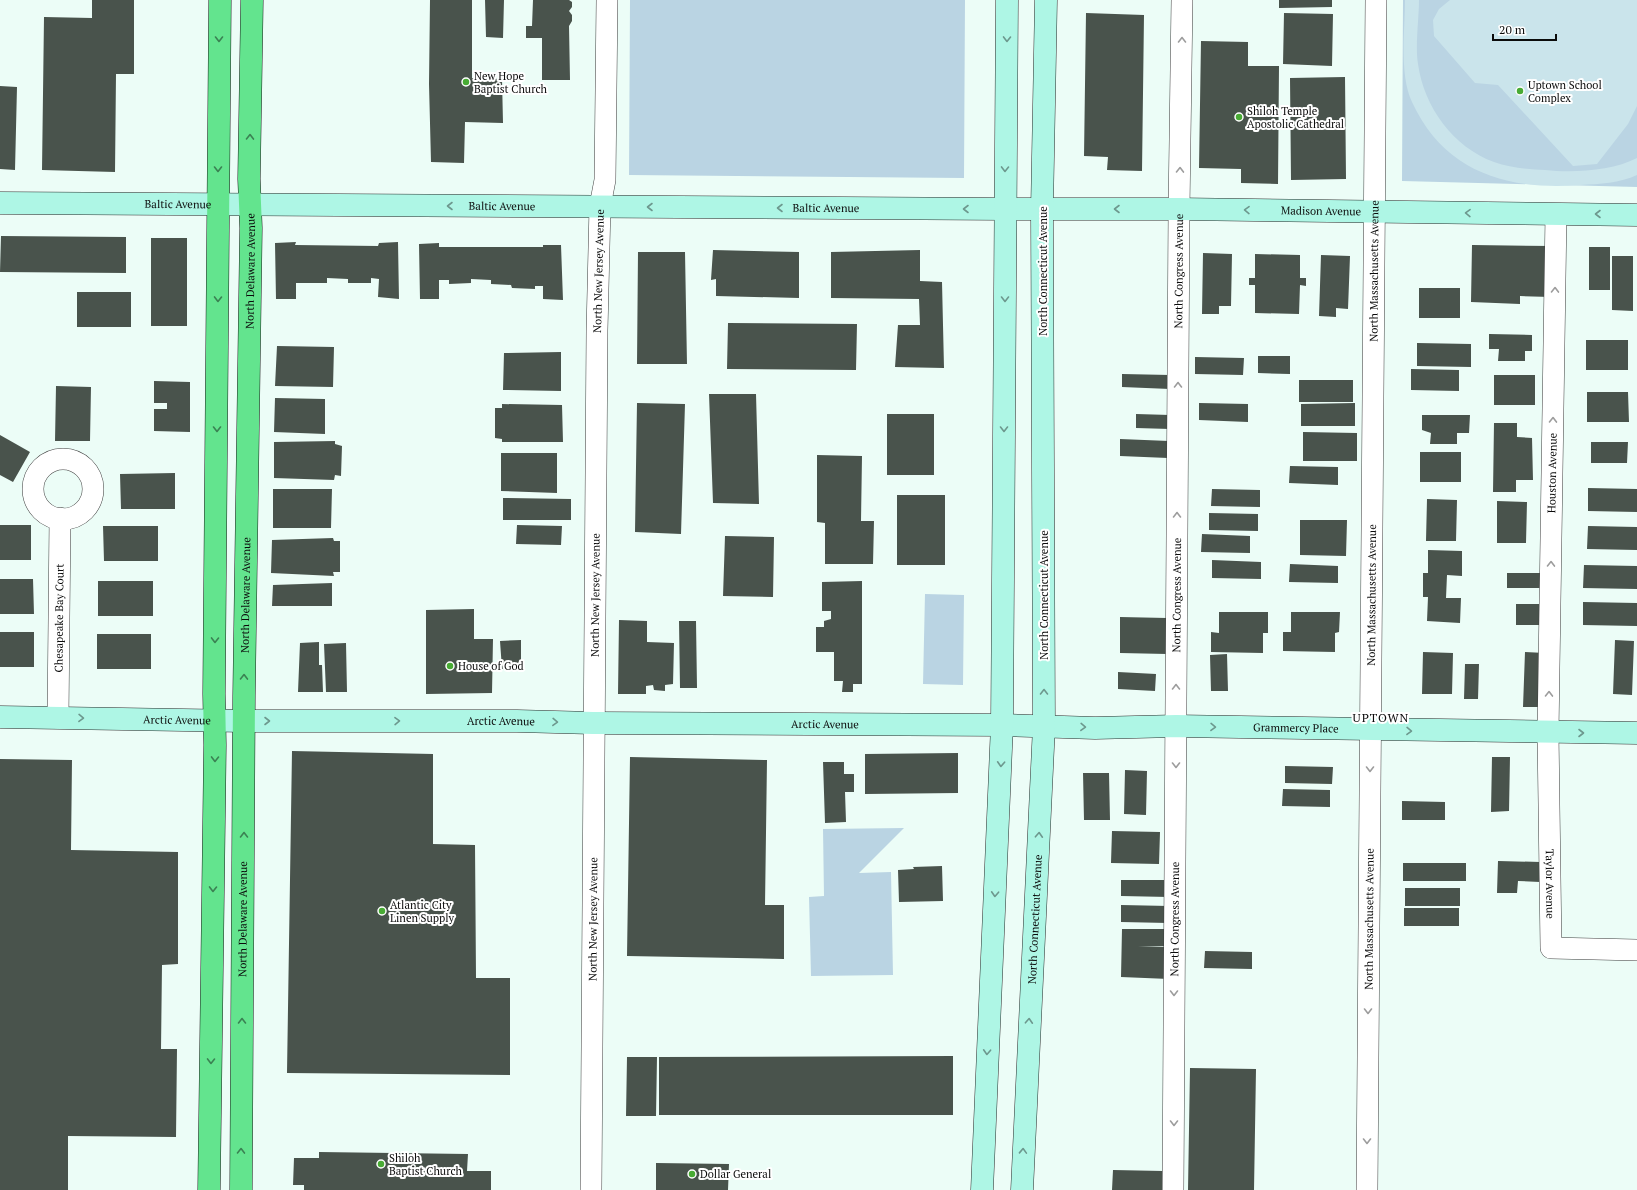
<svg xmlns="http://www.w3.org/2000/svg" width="1637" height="1190" font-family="'PT Serif',serif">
  <rect width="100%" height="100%" fill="#ecfdf7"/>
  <!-- green -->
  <path fill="#bad4e3" d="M630 0H965L964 178 629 175Z
    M1403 0H1637V187L1402 181Z
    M925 594 964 595 963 685 923 684Z
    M904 828 859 873 891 872 893 975 811 976 809 897 824 896 823 829Z"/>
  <!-- pitch -->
  <path fill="#cae4eb" d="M1405 0H1419C1419 18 1415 46 1418 64 1424 107 1453 147 1494 162 1510 168 1528 169 1545 170 1573 173 1612 171 1637 158V175C1620 183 1599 184 1581 185 1508 191 1444 172 1412 102 1399 74 1405 31 1405 0Z
    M1450 0H1637V106L1628 124 1597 164 1573 166 1498 85 1475 83 1434 36 1433 20 1439 9Z"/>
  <!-- building -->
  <path fill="#49534c" d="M92 0H134V74H116L115 172 42 170 44 17 92 18Z
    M430 0H472V78L502 79 503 123 465 122 464 163 431 162 429 84Z
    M485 0H504L503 38 486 37Z
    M533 0H569L572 2V7L569 11 572 15V21L569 26 570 80H542V38H526V26H532Z
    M1279 0H1332V7L1279 8Z
    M1086 13 1144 15 1142 171 1107 170 1108 157 1084 156Z
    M1284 13 1333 14 1332 66 1283 64Z
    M1201 41 1248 42V66H1279L1278 184 1241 183V169L1199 168Z
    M1345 77 1346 179 1291 180 1290 78Z
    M0 86 17 87 15 170 0 169Z
    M1 236 126 237V273L0 272Z
    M151 238H187V326H151Z
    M296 242 295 245 378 246 379 243 398 242 399 299 378 297 379 279 371 278V283H348V279L327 278V283H296V299H276L275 243Z
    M439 243V247H543V245H561L563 300 543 299V286H535V289L512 288 511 285 491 284V280L471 279V283L449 284V280H439V299H420L419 244Z
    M1472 245 1552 246 1551 297 1520 296V304L1471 302Z
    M1589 247H1610V290H1589Z
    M713 250 799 252V298L716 296V279L711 280Z
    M920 250V281L942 282 944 368 895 367 898 325H920L919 299 831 298V252Z
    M638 252H685L687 364H637Z
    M1203 253 1232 254 1231 306H1219V314H1202Z
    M1255 254 1300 255V278H1306V286L1300 285 1299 314 1255 313V285H1249V278H1255Z
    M1321 255 1350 256 1348 309 1336 308V317L1319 316Z
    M1612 256H1633V311L1612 310Z
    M1419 288H1460V318H1419Z
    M77 292H131V327H77Z
    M728 323 857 324 856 370 727 369Z
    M1489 334 1532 335V351H1525V361H1498L1499 349H1489Z
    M1586 340H1628V370H1586Z
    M1417 343 1471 344V367L1417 366Z
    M277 346 334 347 333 387 275 386Z
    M561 352V391L503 390 504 353Z
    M1258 356H1290V374L1258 373Z
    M1195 357 1244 358 1243 375 1195 374Z
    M1411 369 1459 370V391L1411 390Z
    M1122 374 1170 375V389L1122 387Z
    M1494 375H1535V405H1494Z
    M1299 380H1353V402H1299Z
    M154 381 190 382V432L154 431V409H167V403H154Z
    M56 386 91 387 90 441H55Z
    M1587 392H1628L1629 422H1587Z
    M709 394H756L759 504 713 503Z
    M275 398 325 399V434L274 432Z
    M637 403 685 404 681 534 635 532Z
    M1199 403 1248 404V422L1199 420Z
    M1355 403V426H1301V404Z
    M502 404 562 405 563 442H502V439L495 438V408H502Z
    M887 414H934V475H887Z
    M1136 414 1170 415V429L1136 428Z
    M1422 415H1470L1469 433H1457V444H1430L1431 433 1422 430Z
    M1494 423H1517V437L1532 438 1533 480H1516V492H1493Z
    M1303 432 1357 433V461H1303Z
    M0 435 30 452 13 482 0 475Z
    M1120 439 1169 441 1168 458 1120 456Z
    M335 441V444L342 446 341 476 335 475 334 480 274 478V442Z
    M1591 442H1628L1627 463H1591Z
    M1420 452H1461V482H1420Z
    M501 453H557V493L501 491Z
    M817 455 862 456 861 521H874L873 564H825V523L817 522Z
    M1290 466 1338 467V485L1289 483Z
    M175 473V509H121L120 474Z
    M1588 488 1637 489V512L1588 511Z
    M273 489H332L331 528H273Z
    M1212 489 1260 490V507L1211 506Z
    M897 495H945V565H897Z
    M503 498 571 499V520H503Z
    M1427 499 1457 500 1456 541H1426Z
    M1497 501 1527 502 1526 543H1497Z
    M1209 513 1258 514V531L1209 530Z
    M1300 520H1347L1346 556 1300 555Z
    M0 525H31V560H0Z
    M517 525 562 526 561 545 516 544Z
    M103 526H158V561H104Z
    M1588 526 1637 527V550L1587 549Z
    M1202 534 1250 536V553L1201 552Z
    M725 536 774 537 773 597 723 596Z
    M333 538 334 541H340V572H333L334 576 271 573 272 540Z
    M1428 550 1462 551V576L1447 575 1446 598H1461L1460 623 1427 621 1428 597H1423V573H1428Z
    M1212 560 1261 562V579L1212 578Z
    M1290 564 1338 566V583L1289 582Z
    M1584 565 1637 566V589L1583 588Z
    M1507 573H1543V588H1507Z
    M0 579H33L34 614H0Z
    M98 581H153V616H98Z
    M862 581V684H853V692H842L843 681H834V652H816V627H824V621L831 619V611H822V582Z
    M332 583V606H272L273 585Z
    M1583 602 1637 603V626L1583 625Z
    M1516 604H1544V625H1516Z
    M474 609V639H493L492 693 426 694V610Z
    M1219 612H1268V633H1263V653L1211 652V632L1219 633Z
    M1291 612H1340L1339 632 1335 633V652L1283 651V632H1291Z
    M1120 617 1167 618V654L1120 653Z
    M619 620 647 621V642L674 643 673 684 665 685V691L654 690 653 685 646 686V694H618Z
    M679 621H696L697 688H680Z
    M0 632H34V667H0Z
    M97 634H151V669H97Z
    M521 640V670L502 669 500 641Z
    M1615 640 1634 641 1632 695 1613 694Z
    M319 642V665H322L323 692H298L300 643Z
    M346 643 347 692H326L324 644Z
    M1423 652 1453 653 1452 694H1422Z
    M1525 652 1545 653 1543 707H1523Z
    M1227 654 1228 691H1211L1210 655Z
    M1465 664H1479L1478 699H1464Z
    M1118 672 1156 674 1155 691 1118 689Z
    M292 751 433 754V844L475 845 476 978H510V1075L287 1073Z
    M958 753V793L865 794V754Z
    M630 757 767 760 765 905H784V959L627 956Z
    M1492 757H1510L1509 811 1491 812Z
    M0 759 72 760 71 850 178 852V964L162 965 161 1049H177L176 1137 68 1136V1190H0Z
    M823 762H844V774H854V792H845L846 822 825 823Z
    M1285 766 1333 767 1332 784 1285 783Z
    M1125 770 1147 771 1146 815 1124 814Z
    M1083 773H1109L1110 820H1084Z
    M1283 789 1330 790V807L1282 806Z
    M1402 801 1445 802V820H1402Z
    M1112 831 1160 832 1159 864 1111 863Z
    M1498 861 1540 862V882L1518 881 1517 893H1497Z
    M1403 863H1466V881H1403Z
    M942 866 943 901 899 902 898 870 914 869 913 867Z
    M1121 880H1169V897L1121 896Z
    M1405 888H1460V906H1405Z
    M1121 905 1169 906 1168 923 1121 922Z
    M1404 908H1459V926H1404Z
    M1122 929H1170V946H1138L1170 947 1169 979 1121 977Z
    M1205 951 1252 952V969L1204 968Z
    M953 1056V1115H659V1057Z
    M627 1057H657L656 1116H626Z
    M1190 1068 1256 1069 1254 1190H1188Z
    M319 1152 468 1154 467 1171H491V1190H304V1185H293L294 1158H319Z
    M656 1163 729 1164 728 1190H656Z
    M1113 1170 1163 1171 1162 1190H1112Z"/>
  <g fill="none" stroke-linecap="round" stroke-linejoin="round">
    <defs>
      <g id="street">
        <path id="s1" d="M1556 214 1548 733 1551 948 1637 950"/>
        <circle cx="63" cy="489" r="30"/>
        <path id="s2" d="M58 718 60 518"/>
        <path id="s3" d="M591 1190 597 331 600 206 605 180 607 0"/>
        <path id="s4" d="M1173 1190 1179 209 1182 0"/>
        <path id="s5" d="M1367 1190 1376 0"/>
      </g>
      <g id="secondary">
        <path id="s6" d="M0 203 1005 209H1179L1637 215"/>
        <path id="s7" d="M0 717 244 721H517L593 723 1002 725 1095 728 1176 726 1637 733"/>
        <path d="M982 1190 1002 725 1007 0"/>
        <path id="s8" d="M1022 1190 1044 726 1042 209 1046 0"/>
      </g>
      <g id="highway">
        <path d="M209 1190 215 745 214 694 220 0"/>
        <path id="s9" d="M241 1190 244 696 251 228 249 179 252 0"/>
      </g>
    </defs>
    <!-- street casing -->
    <use href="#street" stroke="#3e3e3e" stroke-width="22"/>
    <!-- secondary casing -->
    <use href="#secondary" stroke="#2d2d2d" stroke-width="23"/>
    <!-- highway casing -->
    <use href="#highway" stroke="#1c1c1c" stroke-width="23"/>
    <!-- street -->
    <use href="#street" stroke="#fff" stroke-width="21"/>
    <!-- secondary -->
    <use href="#secondary" stroke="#aef6e5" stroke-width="22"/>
    <!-- highway -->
    <use href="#highway" stroke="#63e48e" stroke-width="22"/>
  </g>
  <!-- one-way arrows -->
  <defs><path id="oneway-chevron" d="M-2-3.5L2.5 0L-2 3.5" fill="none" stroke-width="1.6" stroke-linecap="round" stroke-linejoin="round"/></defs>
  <g stroke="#3b8253">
    <use href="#oneway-chevron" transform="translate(219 39) rotate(90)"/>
    <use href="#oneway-chevron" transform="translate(250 137) rotate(-89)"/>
    <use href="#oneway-chevron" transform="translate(218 169) rotate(90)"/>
    <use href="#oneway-chevron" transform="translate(218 299) rotate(91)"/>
    <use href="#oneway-chevron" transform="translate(217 429) rotate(90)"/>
    <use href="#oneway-chevron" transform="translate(215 640) rotate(91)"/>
    <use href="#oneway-chevron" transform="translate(244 677) rotate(-89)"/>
    <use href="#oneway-chevron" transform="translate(215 759) rotate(91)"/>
    <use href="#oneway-chevron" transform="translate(244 835) rotate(-90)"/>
    <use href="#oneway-chevron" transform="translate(213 889) rotate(91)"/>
    <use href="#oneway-chevron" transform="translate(242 1021) rotate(-90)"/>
    <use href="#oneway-chevron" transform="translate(211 1061) rotate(91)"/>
    <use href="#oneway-chevron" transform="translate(241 1151) rotate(-89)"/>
  </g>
  <g stroke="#6d988e">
    <use href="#oneway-chevron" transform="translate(1007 39) rotate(91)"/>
    <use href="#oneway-chevron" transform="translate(1005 169) rotate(91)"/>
    <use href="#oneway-chevron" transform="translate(450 206) rotate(-180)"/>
    <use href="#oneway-chevron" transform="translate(650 207) rotate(-180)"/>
    <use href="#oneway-chevron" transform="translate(780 208) rotate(-180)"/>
    <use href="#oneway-chevron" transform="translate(966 209) rotate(-180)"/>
    <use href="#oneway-chevron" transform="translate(1117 209) rotate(180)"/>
    <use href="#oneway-chevron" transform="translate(1247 210) rotate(-179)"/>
    <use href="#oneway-chevron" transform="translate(1468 213) rotate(-179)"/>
    <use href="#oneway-chevron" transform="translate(1598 214) rotate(-180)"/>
    <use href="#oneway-chevron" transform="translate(1005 299) rotate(90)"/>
    <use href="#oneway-chevron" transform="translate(1004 429) rotate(90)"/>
    <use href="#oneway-chevron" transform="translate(1044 692) rotate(-90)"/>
    <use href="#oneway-chevron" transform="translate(81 718) rotate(1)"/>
    <use href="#oneway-chevron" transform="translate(267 721)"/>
    <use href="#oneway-chevron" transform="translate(397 721) rotate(-1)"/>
    <use href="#oneway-chevron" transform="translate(555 722) rotate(2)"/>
    <use href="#oneway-chevron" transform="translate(1083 727) rotate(2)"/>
    <use href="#oneway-chevron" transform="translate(1213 727) rotate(1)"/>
    <use href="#oneway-chevron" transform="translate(1409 731) rotate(1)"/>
    <use href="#oneway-chevron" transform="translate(1581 733)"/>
    <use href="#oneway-chevron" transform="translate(1001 764) rotate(93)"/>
    <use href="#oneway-chevron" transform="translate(1039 835) rotate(-87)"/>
    <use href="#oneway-chevron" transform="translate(995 894) rotate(93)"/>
    <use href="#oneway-chevron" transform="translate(1029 1021) rotate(-87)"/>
    <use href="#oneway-chevron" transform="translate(987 1052) rotate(93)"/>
    <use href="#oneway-chevron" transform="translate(1023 1151) rotate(-88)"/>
  </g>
  <g stroke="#9d9d9d">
    <use href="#oneway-chevron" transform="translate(1182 40) rotate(-90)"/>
    <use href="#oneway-chevron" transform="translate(1180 170) rotate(-89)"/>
    <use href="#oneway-chevron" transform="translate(1555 290) rotate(-89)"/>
    <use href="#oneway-chevron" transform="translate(1178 385) rotate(-90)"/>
    <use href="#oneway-chevron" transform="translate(1553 420) rotate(-89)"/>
    <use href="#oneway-chevron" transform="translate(1177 515) rotate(-90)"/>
    <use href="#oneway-chevron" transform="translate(1551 564) rotate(-89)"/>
    <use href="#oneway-chevron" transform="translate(1176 687) rotate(-90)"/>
    <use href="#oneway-chevron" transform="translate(1549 694) rotate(-89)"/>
    <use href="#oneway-chevron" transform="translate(1176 765) rotate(90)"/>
    <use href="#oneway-chevron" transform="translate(1370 769) rotate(90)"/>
    <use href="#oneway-chevron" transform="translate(1174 993) rotate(90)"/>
    <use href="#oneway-chevron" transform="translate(1368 1011) rotate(90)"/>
    <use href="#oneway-chevron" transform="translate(1174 1123) rotate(90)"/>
    <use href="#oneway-chevron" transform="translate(1367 1141) rotate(90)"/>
  </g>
  <!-- markers -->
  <g fill="#48ab34" stroke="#fff" stroke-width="1.5">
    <circle cx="466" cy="82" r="4"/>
    <circle cx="1520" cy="91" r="4"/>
    <circle cx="1239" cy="117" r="4"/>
    <circle cx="450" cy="666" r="4"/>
    <circle cx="382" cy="911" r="4"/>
    <circle cx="381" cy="1164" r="4"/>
    <circle cx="692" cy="1174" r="4"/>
  </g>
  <g text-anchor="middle" stroke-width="4" stroke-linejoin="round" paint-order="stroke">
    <!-- poi labels -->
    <g font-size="11" fill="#0b0b0b" stroke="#fff" text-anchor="start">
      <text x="474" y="80">New Hope<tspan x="474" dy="13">Baptist Church</tspan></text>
      <text x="1528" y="89">Uptown School<tspan x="1528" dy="13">Complex</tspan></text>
      <text x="1247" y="115">Shiloh Temple<tspan x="1247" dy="13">Apostolic Cathedral</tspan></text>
      <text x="458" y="670">House of God</text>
      <text x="390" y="909">Atlantic City<tspan x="390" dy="13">Linen Supply</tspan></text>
      <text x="389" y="1162">Shiloh<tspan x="389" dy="13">Baptist Church</tspan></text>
      <text x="700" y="1178">Dollar General</text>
    </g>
    <!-- street labels -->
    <g font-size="11" fill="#0b0b0b" stroke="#fff">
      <text dy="4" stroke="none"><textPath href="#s6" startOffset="178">Baltic Avenue</textPath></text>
      <text dy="4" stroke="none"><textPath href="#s6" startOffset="502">Baltic Avenue</textPath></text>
      <text dy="4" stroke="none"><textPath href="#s6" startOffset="826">Baltic Avenue</textPath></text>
      <text dy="4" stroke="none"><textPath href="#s6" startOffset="1321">Madison Avenue</textPath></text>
      <text dy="4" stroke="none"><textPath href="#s9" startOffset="919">North Delaware Avenue</textPath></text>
      <text dy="4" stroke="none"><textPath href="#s3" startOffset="919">North New Jersey Avenue</textPath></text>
      <text transform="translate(1043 271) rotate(-90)" y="4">North Connecticut Avenue</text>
      <text dy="4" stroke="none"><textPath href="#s4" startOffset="919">North Congress Avenue</textPath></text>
      <text dy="4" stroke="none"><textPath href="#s5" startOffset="919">North Massachusetts Avenue</textPath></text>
      <text transform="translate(1552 473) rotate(-89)" y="4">Houston Avenue</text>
      <text dy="4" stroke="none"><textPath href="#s9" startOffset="595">North Delaware Avenue</textPath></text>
      <text dy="4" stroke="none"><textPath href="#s3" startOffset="595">North New Jersey Avenue</textPath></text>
      <text transform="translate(1044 595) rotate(-90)" y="4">North Connecticut Avenue</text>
      <text dy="4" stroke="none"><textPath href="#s4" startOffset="595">North Congress Avenue</textPath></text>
      <text dy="4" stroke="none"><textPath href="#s5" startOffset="595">North Massachusetts Avenue</textPath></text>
      <text dy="4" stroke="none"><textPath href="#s2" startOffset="100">Chesapeake Bay Court</textPath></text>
      <text dy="4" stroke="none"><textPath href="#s7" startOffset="177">Arctic Avenue</textPath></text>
      <text dy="4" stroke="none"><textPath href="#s7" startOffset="501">Arctic Avenue</textPath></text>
      <text dy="4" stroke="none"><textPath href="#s7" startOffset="825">Arctic Avenue</textPath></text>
      <text dy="4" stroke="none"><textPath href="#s7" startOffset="1296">Grammercy Place</textPath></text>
      <text dy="4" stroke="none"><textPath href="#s1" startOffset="670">Taylor Avenue</textPath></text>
      <text dy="4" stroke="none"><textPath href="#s9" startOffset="271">North Delaware Avenue</textPath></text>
      <text dy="4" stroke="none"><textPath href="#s3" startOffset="271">North New Jersey Avenue</textPath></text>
      <text dy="4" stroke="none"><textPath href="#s8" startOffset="271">North Connecticut Avenue</textPath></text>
      <text dy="4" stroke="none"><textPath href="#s4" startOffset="271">North Congress Avenue</textPath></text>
      <text dy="4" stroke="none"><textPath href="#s5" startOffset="271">North Massachusetts Avenue</textPath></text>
    </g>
    <!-- neighbourhood labels -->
    <g font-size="12" letter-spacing="1" fill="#0b0b0b" stroke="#fff">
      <text x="1381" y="722">UPTOWN</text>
    </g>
  </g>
  <!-- scale -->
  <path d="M1493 34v6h63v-6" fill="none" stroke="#0b0b0b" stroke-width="2"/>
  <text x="1499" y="34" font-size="12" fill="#0b0b0b" stroke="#ffffff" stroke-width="3" paint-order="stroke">20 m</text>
</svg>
